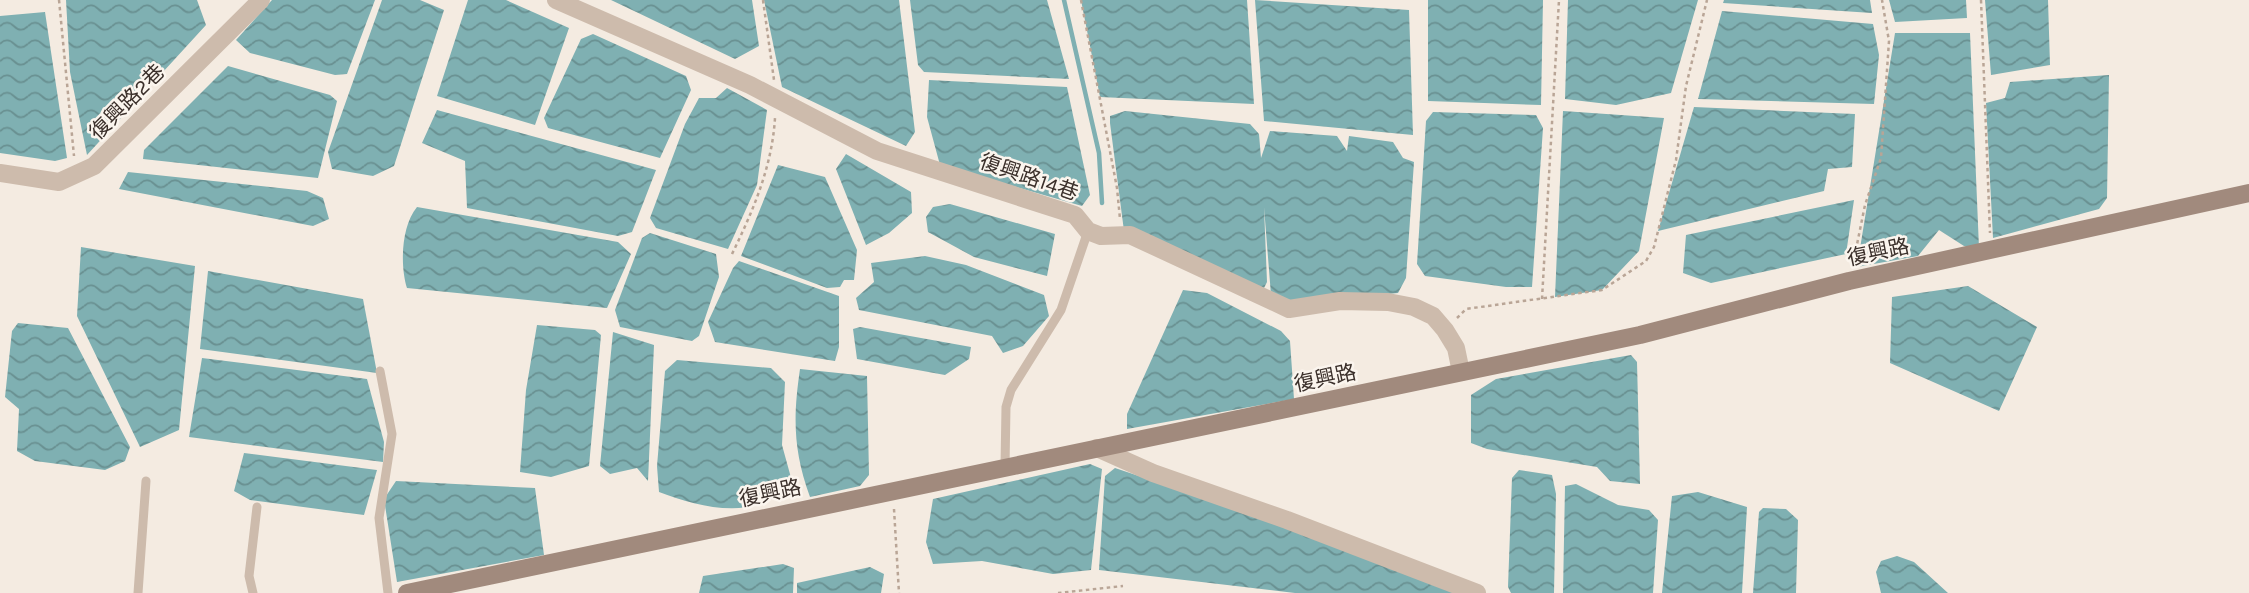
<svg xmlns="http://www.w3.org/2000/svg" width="2249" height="593" font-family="Karla,'Noto Sans TC',sans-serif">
  <defs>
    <pattern id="water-waves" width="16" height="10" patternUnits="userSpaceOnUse" patternTransform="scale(1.75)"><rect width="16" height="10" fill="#7fb0b2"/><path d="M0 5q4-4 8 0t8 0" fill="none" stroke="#699091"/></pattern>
  </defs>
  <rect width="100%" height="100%" fill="#f4ebe1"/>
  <!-- water -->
  <path fill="url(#water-waves)" d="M66 0H197L206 25 87 155 70 72Z
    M272 0H375L347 74 335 75 250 53 236 40Z
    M382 0H420L444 10 394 166 373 176 332 169 328 152Z
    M468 0H506L569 28 535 125 437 96Z
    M611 0H752L759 46 735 59Z
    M764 0H899L915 132 906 146 782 87Z
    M910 0H1047L1069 79 924 72 918 65Z
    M1081 0H1247L1254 104 1100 97Z
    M1255 0 1409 10 1413 135 1264 121Z
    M1428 0H1543L1541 105 1428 101Z
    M1568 0H1698L1671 93 1616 105 1565 99Z
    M1724 0H1870L1872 13 1723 3Z
    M1889 0H1966L1967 18 1895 22Z
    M1985 0H2048L2050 65 1991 75Z
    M1722 11 1873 24 1879 55 1874 104 1698 99Z
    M45 12 67 158 55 161 0 153V16Z
    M1895 33H1970L1979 248 1964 246 1939 230 1918 256 1857 267Z
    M593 34 686 76 691 90 660 158 548 128 544 118 581 39Z
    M228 66 330 95 337 101 318 178 143 159 144 150Z
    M2109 75 2107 198 2099 209 1993 238 1986 103 2005 98 2010 82Z
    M929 80 1067 87 1090 195 1082 206 940 165 927 117Z
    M727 88 767 110 757 185 728 249 656 228 650 218 685 124 699 98H716Z
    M1694 107 1855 114 1852 167 1828 169 1824 191 1658 231Z
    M437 110 656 170 632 232 618 236 467 208 465 161 422 143Z
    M1125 111 1250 124 1259 134 1261 158 1270 131 1337 136 1347 151 1349 136 1393 142 1403 158 1414 162 1406 278 1398 293 1291 303 1271 295 1264 207 1267 282 1262 292 1124 231 1110 123V116Z
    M1563 111 1664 118 1639 251 1602 290 1555 297Z
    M1433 112 1536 115 1543 128 1532 287H1506L1425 276 1417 264 1426 121Z
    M846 154 911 192 912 213 889 233 866 245 836 169Z
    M778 165 825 177 857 250 854 280H844L840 287 827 288 741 256Z
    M128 172 307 191 323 198 329 219 313 226 119 189Z
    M1854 200 1846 254 1711 283 1683 273 1686 235Z
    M950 204 1055 234 1047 276 974 257 928 232 926 217 933 207Z
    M417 207 618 242 631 254 607 308 407 288C400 266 401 226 417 207Z
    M650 233 716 254 719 277 699 336 692 341 620 327 615 310 642 238Z
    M81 247 195 266 179 430 140 447 77 316Z
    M925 256 966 265 1044 295 1049 316 1023 346 1003 353 992 336 859 310 856 298 874 282 871 263Z
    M739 261 839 296V347L835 361 715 342 708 322 733 268Z
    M208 271 363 299 377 373 200 349Z
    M1968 286 2037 327 1999 411 1890 363 1892 297Z
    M1183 290 1207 293 1281 331 1290 341 1294 399 1127 429V414Z
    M18 323 68 328 130 447 125 461 105 470 35 461 17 451 19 409 5 397 12 331Z
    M537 325 595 330 601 335 589 466 551 477 520 472 526 390Z
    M860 327 971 347 969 359 945 375 857 359 853 329Z
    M613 332 654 345 648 481 637 468 610 474 600 466Z
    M1631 355 1637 362 1640 484 1610 481 1597 467 1487 449 1471 443V395L1496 379Z
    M202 358 367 379 384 442 383 462 189 437Z
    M677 360 771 368 785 382 782 445 793 485C783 491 772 501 760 504 728 515 689 503 659 492L657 466 665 371Z
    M800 369 867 376 869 475 860 486 810 497C793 450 793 417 800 369Z
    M244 453 377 470 364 515 250 500 234 491Z
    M1090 464 1102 469 1091 570 1053 574 982 561 933 564 926 542 933 499Z
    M1115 468 1321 537 1473 593H1295L1099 570 1105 476Z
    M1519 470 1552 475 1556 494 1554 593H1511L1508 587 1512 478Z
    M396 481 535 488 544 555 397 582 384 499Z
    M1576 484 1618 505 1649 510 1658 520 1653 593H1563L1565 486Z
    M1698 492 1747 507 1742 593H1662L1672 496Z
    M1763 508 1786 509 1798 520 1796 593H1753L1759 512Z
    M1897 556 1914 562 1948 593H1881L1876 572 1881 561Z
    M783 564 794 568 793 593H699L703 576Z
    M870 567 884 574 881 593H797V583Z"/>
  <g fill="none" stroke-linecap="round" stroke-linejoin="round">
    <!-- stream -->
    <path stroke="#7fb0b2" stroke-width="4.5" d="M1064 0 1099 153 1102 203"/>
    <!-- path -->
    <path stroke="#b9a596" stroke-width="2.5" stroke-dasharray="3.5 3.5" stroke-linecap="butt" d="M59 0 74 156
      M763 0 774 80
      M1081 0 1117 188 1120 219
      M1981 0 1990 233
      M732 254C753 211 772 167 775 118
      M1853 264 1865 205 1881 158 1889 41 1882 0
      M1542 299 1559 0
      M1457 318 1466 309 1602 290 1646 261 1654 247 1676 160 1686 86 1707 0
      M894 509 899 593
      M1058 593 1123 586"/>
    <!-- lane -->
    <path stroke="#cdbbac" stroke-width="9" d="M380 371 392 434 379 518 388 593
      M1005 466 1006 407 1011 390 1061 310 1088 231
      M138 593 146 481
      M253 593 249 576 257 507"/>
    <!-- street -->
    <path stroke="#cdbbac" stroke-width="18" d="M556 0 750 85 877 151 1075 215 1088 231 1101 236 1130 235 1289 309 1340 301 1388 302 1414 307 1433 316 1445 330 1456 348 1461 372
      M0 173 59 182 94 166 261 0
      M1097 448 1153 473 1287 520 1477 593"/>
    <!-- secondary -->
    <path stroke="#a18a7d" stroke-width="18" d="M407 593 1640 335 1849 281 2249 193"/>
  </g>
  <g text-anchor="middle" stroke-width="5" stroke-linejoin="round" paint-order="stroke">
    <!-- street labels -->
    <g font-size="21" fill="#3b302b" stroke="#fbf5ee">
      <text transform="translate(127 102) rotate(-45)" y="7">復興路2巷</text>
      <text transform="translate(1029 177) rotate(19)" y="7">復興路14巷</text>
      <text transform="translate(1878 252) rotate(-12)" y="7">復興路</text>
      <text transform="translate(1325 378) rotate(-12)" y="7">復興路</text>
      <text transform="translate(770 493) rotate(-12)" y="7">復興路</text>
    </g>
  </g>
</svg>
